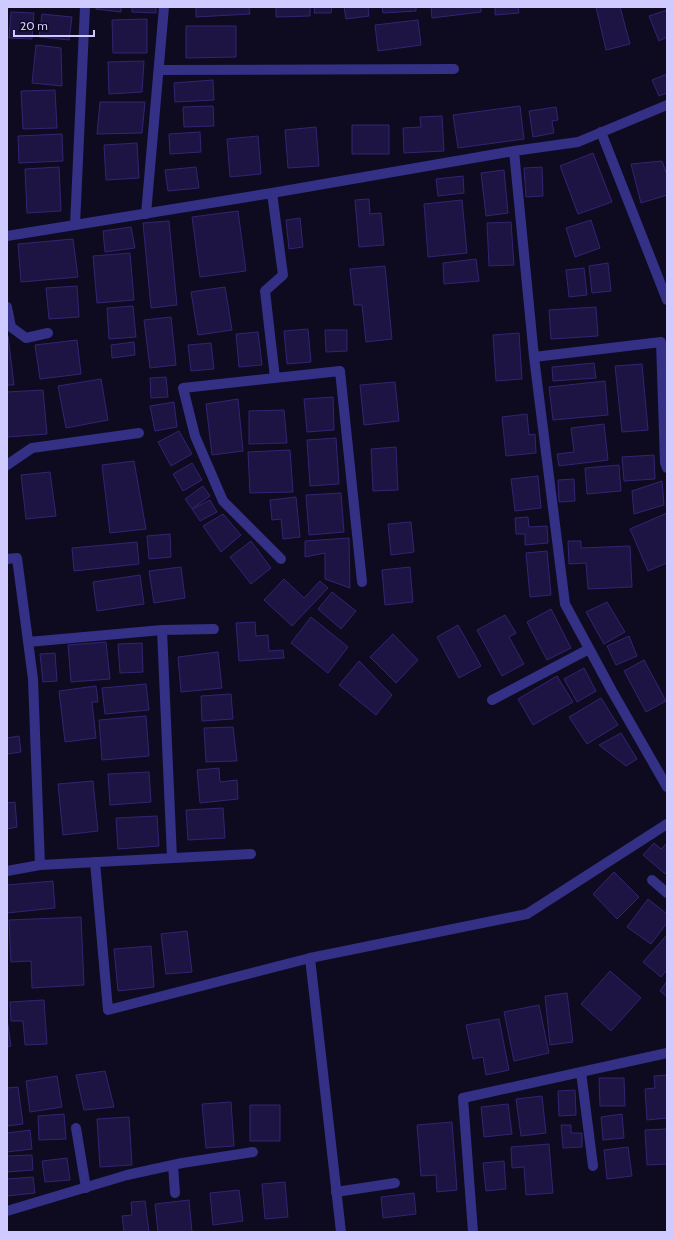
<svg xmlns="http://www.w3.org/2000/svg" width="674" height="1239" font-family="Cabin,sans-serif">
  <rect width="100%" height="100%" fill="#0e0a20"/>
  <!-- building -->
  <path fill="#1e1443" stroke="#332472" d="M96 7H121V12L96 9Z
    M132 7H156V13L132 12Z
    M196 7H249L250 14 196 17Z
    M276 7H310V16L276 17Z
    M315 7H332L331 13H314Z
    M344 7H368L369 16 346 19Z
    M382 7H416V11L383 13Z
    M431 7H481V12L432 18Z
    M495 7H518L519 13 495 15Z
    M596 7H620L630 44 606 50Z
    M667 10V37L659 41 649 16Z
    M11 12 34 13 32 39 9 38Z
    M42 14 72 17 69 40 39 37Z
    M147 19V53H113L112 20Z
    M418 20 421 45 378 51 375 25Z
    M186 26H236V57L186 58Z
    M36 45 61 48 62 86 32 83Z
    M144 61 142 92 109 94 108 62Z
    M667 74V93L659 96 652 80Z
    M213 80 214 100 175 102 174 83Z
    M55 90 57 128 23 129 21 91Z
    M100 102H145L142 133 97 134Z
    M213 106 214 126 184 127 183 107Z
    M520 106 524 139 458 148 453 115Z
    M556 107 558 120 552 121 554 133 533 137 529 111Z
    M442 116 444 151 404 153 403 128 421 127 420 117Z
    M352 125H389V154H352Z
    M316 127 319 166 288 168 285 130Z
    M200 132 201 152 170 154 169 134Z
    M62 134 63 161 19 163 18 136Z
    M258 136 261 174 230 177 227 139Z
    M137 143 139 178 106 180 104 145Z
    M593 153 612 202 578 214 560 166Z
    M662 161 667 175V195L641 203 631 164Z
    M59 167 61 211 27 213 25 169Z
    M196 167 199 188 168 191 165 170Z
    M542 167 543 196 526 197 524 168Z
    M504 170 508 213 486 216 481 173Z
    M463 176 464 193 438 196 436 179Z
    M369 199 370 214 381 213 384 245 359 247 355 200Z
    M462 200 467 253 428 257 424 204Z
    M238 211 246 271 200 277 192 217Z
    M300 218 303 247 289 249 286 220Z
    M591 220 600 248 575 257 566 228Z
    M169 221 177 305 151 308 143 223Z
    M511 222 514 265 489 266 487 223Z
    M131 227 135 248 105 252 103 231Z
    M73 239 78 277 21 282 18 244Z
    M130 253 134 300 97 303 93 256Z
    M476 259 479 281 444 284 443 263Z
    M608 263 611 291 592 293 589 266Z
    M385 266 392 339 366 342 362 305H354L350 269Z
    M584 268 587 295 569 297 566 270Z
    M77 286 79 317 49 319 46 288Z
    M225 287 232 330 198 335 191 292Z
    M133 306 136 337 109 339 107 308Z
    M596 307 598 336 551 339 549 310Z
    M171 317 176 365 150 368 144 320Z
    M308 329 311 362 287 364 284 331Z
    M325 330H347V351L326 352Z
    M258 332 262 365 239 367 236 334Z
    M519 333 522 379 496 381 493 335Z
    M7 336H8L14 385H7Z
    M77 340 81 374 40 379 35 345Z
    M134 342 135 355 112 358 111 345Z
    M211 343 214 369 191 371 188 345Z
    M594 363 596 378 553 381 552 367Z
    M642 364 648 430 622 432 615 366Z
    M166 377 168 397 151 398 150 378Z
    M101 379 108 420 66 428 58 386Z
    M605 381 608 415 553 420 549 387Z
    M395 382 399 421 364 425 360 385Z
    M43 390 47 434 8 437 7 421V392Z
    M333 397 334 430 307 432 304 399Z
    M238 399 243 451 212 455 206 404Z
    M174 402 177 427 155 431 150 406Z
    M284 410 287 443 249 444V411Z
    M527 414 529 435 535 434 536 453 506 456 502 417Z
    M604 424 608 460 559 466 557 454 574 452 571 428Z
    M179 431 192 454 171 466 158 442Z
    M336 438 339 484 310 486 307 440Z
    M396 447 398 490 373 491 371 449Z
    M290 450 293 492 250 493 248 452Z
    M654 455 655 479 624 481 622 457Z
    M134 461 146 529 110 533 102 465Z
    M192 463 202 480 183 491 173 474Z
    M619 465 621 491 587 494 585 468Z
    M50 472 56 516 26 519 21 475Z
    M538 476 541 508 515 511 511 479Z
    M574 479 575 501 559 502 558 480Z
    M662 481 664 505 634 514 632 491Z
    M203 486 210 496 192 509 185 499Z
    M341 493 344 532 309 535 306 495Z
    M296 497 300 537 283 539 281 519 272 520 270 500Z
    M210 500 217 512 200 521 192 509Z
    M667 513V563L648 571 630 529Z
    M223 514 241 535 221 552 203 526Z
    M528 517 529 527 547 526 548 543 525 545V534H516L515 518Z
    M411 522 414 552 391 555 388 524Z
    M170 534 171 557 149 559 147 536Z
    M349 538 350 588 325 579V553L305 557V541Z
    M251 541 271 568 251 584 230 557Z
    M568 541H581V548L630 546 632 587 588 589 586 563 569 564Z
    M137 542 139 564 74 571 72 548Z
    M547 551 551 595 530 597 526 553Z
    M181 567 185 598 154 603 149 571Z
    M410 567 413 602 385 605 382 570Z
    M140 575 144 604 97 611 93 582Z
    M284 579 304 598 320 581 328 588 292 626 264 600Z
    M332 592 356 611 341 629 318 609Z
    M607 602 625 632 604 644 586 612Z
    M551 609 571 648 547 660 527 622Z
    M505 615 516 633 509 637 524 664 502 676 477 630Z
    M311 617 348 647 328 673 291 643Z
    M255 622 256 636 268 635 269 651 283 650 284 658 239 661 236 623Z
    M458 625 481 666 459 678 437 637Z
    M393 634 418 660 396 683 370 657Z
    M629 636 637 656 616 665 607 646Z
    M106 642 110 679 71 682 68 645Z
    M142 643 143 672 120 673 118 644Z
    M218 652 222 688 181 692 178 657Z
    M55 653 57 681 43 682 40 654Z
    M644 660 666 701 646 712 624 671Z
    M359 661 392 695 376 715 339 685Z
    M584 668 596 691 577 702 564 679Z
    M557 676 573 702 533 725 518 699Z
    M146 684 149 710 105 714 102 688Z
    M96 686 98 702H92L96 738 65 742 59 691Z
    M231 694 233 719 202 721 201 696Z
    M601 698 618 725 587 744 569 717Z
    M146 716 149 756 102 760 99 720Z
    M233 727 237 761 206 762 204 728Z
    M621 733 637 759 626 766 599 745Z
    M19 736 21 752 7 754V738Z
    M219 768 220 782 237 780 238 799 200 803 197 770Z
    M149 772 151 802 110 805 108 774Z
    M93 781 98 831 63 835 58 784Z
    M15 802 17 827 7 829V803Z
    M223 808 225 838 188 840 186 810Z
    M157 816 159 846 118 849 116 818Z
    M654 843 661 849 667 843V871L665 874 643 855Z
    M614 872 639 897 617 919 593 894Z
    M53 881 55 908 7 913V885Z
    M648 899 667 914V923L651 944 627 927Z
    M81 917 84 985 32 988 31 961 11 962 9 920Z
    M187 931 192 972 166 974 161 934Z
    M667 935V970L661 977 643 962Z
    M151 946 154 987 118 991 114 949Z
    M610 971 641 998 611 1031 581 1004Z
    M667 981V997L660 991Z
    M567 993 573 1042 550 1045 545 996Z
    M44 1000 47 1044 25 1045 23 1021H11L10 1002Z
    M539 1005 549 1053 514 1061 504 1012Z
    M7 1019 11 1046 7 1047Z
    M499 1019 509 1070 486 1075 483 1057 473 1059 466 1025Z
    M105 1071 114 1107 84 1110 76 1075Z
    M667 1075V1118L647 1120 645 1089 655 1088 654 1076Z
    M57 1076 62 1107 30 1112 26 1081Z
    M599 1078H624L625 1106H600Z
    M18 1087 23 1124 7 1126V1088Z
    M575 1090 576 1115 559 1116 558 1091Z
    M542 1096 546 1133 521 1136 516 1099Z
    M231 1102 234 1146 206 1148 202 1104Z
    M508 1104 512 1134 484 1137 481 1107Z
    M250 1105H280V1141H250Z
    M64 1114 66 1139 39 1140 38 1116Z
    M622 1114 624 1138 603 1140 601 1117Z
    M129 1117 132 1165 100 1167 97 1119Z
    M452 1122 457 1190 437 1192 436 1175 421 1176 417 1125Z
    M561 1125H571V1133H582V1147L563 1148Z
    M667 1129V1164L647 1165 645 1130Z
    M30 1130 32 1149 7 1152V1133Z
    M549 1144 553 1193 526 1195 524 1167 512 1168 511 1147Z
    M628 1147 632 1176 607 1179 604 1150Z
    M32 1155 33 1170 7 1172V1156Z
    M67 1158 70 1180 45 1182 42 1161Z
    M504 1161 506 1189 486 1191 483 1163Z
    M33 1177 35 1193 7 1196V1179Z
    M285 1182 288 1217 265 1219 262 1184Z
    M239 1190 243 1221 213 1225 210 1193Z
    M414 1193 416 1214 383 1218 381 1197Z
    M189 1200 192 1232H158L155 1204Z
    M145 1201 149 1232H124L122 1216 132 1215 131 1202Z"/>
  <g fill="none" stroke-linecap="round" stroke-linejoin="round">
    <!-- service -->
    <path stroke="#333085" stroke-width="10" d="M601 132 667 300
      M492 700 589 649
      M336 1192 395 1183"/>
    <!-- minor -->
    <path stroke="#333085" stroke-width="10" d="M159 70 454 69
      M514 151 534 357 565 604 612 691 667 787
      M272 193 283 275 265 291 275 378
      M146 214 164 7
      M75 225 85 7
      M7 236 272 193 514 151 578 142 667 105
      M7 307 11 327 26 338 48 333
      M534 357 661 342 665 463 667 468
      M7 465 32 448 139 433
      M7 559 17 558 33 679 40 865
      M281 559 223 501 195 436 183 388 340 371 362 582
      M162 630 214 629
      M28 642 162 630 172 858
      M95 862 108 1010 310 958
      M7 871 40 865 251 854
      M652 880 667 893
      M581 1072 593 1166
      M76 1128 86 1188
      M173 1165 175 1193
      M7 1211 127 1175 182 1163 253 1152
      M341 1232 310 958 527 914 667 824
      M473 1232 463 1098 667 1053"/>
  </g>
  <!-- border -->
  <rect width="674" height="1239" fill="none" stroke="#cfcaff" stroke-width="16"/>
  <!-- scale -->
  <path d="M14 30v6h80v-6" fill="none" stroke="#cfcaff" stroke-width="2"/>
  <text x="20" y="30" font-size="12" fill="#cfcaff" stroke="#0e0a20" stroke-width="3" paint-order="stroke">20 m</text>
</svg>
